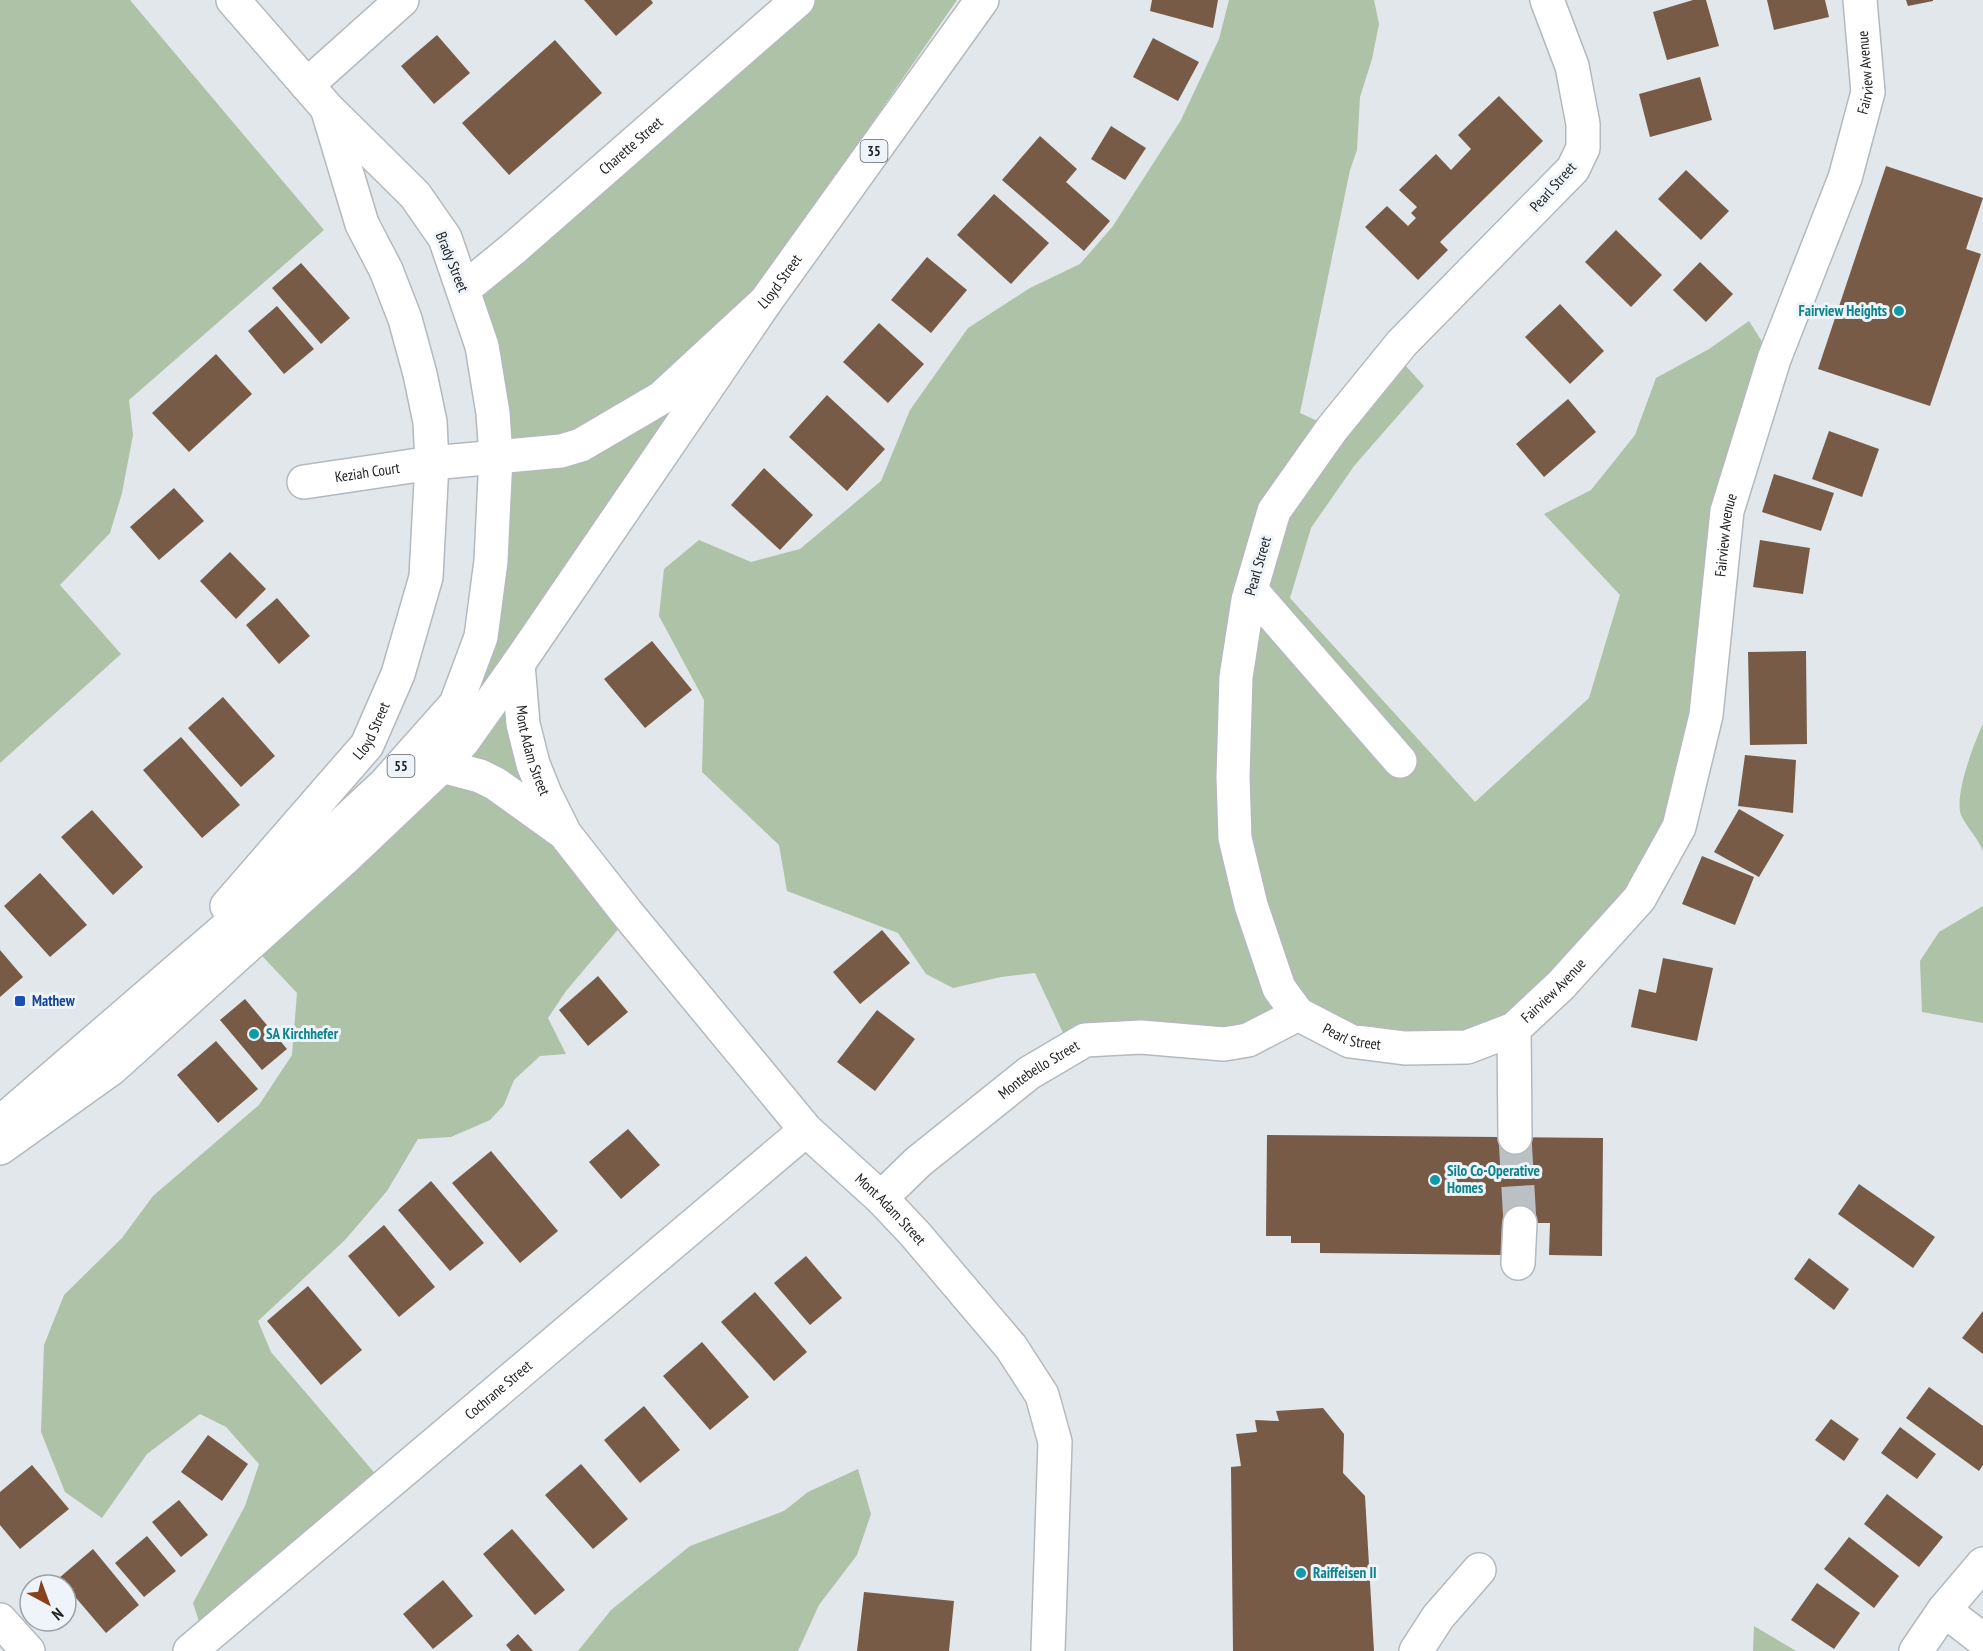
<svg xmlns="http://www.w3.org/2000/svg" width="1983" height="1651" font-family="'PT Sans Narrow',sans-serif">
  <rect width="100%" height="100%" fill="#e1e7eb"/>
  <!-- green -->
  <path fill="#adc2a7" d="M0 0H130L324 230 129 400 133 435 122 493 110 533 60 585 121 654 0 763Z
    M795 0H957L775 263 515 651 536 763 631 914 566 991 548 1018 566 1054 540 1056 514 1080 504 1105 490 1120 451 1137 418 1139 387 1191 345 1240 258 1321 271 1352 384 1484 204 1637 193 1603 245 1506 259 1464 226 1427 200 1414 147 1454 102 1518 65 1492 41 1432 44 1345 64 1295 122 1238 153 1196 259 1105 292 1055 297 993 220 911 320 816 392 772 446 698 494 560 465 285Z
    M1229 0H1374L1379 24 1372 59 1360 97 1357 150 1350 170 1300 413 1335 429 1396 355 1424 386 1354 466 1311 528 1290 598 1475 802 1589 698 1620 595 1544 514 1591 490 1635 435 1656 378 1709 349 1749 321 1775 362 1729 510 1709 715 1641 901 1467 1050 1298 1017 1071 1050 1035 973 1001 977 953 988 926 974 898 933 787 891 779 845 702 772 704 700 659 616 664 569 699 540 751 562 800 549 881 481 910 410 968 328 1030 288 1080 264 1113 226 1181 120 1219 39Z
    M1983 724V851C1978 838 1967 828 1961 815 1954 795 1974 743 1983 724Z
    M1983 906V1023L1922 1012 1920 961 1939 932Z
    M858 1469 871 1514 857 1555 819 1605 798 1651H578L611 1610 690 1546 784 1511 808 1492Z
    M1754 1626 1796 1651H1753Z"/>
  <!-- building -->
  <path fill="#785b46" d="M584 0H651L653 3 616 36Z
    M1152 0H1218L1213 28 1150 11Z
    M1693 0H1706L1719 46 1667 60 1653 12Z
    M1767 0H1825L1829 17 1774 30Z
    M1906 0H1933V1L1908 6Z
    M437 35 470 73 434 104 401 66Z
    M1153 38 1199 62 1178 101 1133 77Z
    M555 40 602 93 509 175 462 123Z
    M1700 77 1712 120 1650 137 1639 94Z
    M1499 96 1543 141 1440 242 1448 250 1418 280 1365 227 1387 206 1408 226 1416 218 1411 213 1417 207 1399 190 1436 154 1451 170 1471 149 1458 135Z
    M1111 126 1146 148 1125 180 1091 159Z
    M1040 136 1077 169 1066 182 1110 221 1084 251 1002 180Z
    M1886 166 1983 198 1966 249 1981 254 1930 406 1818 369Z
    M1686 170 1729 211 1701 240 1658 199Z
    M994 194 1049 243 1011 284 957 235Z
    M1616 230 1662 275 1631 307 1585 262Z
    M927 257 967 290 931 333 891 300Z
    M1700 262 1733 294 1706 322 1673 290Z
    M301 263 350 318 321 344 272 288Z
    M1560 304 1604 351 1570 384 1525 337Z
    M277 306 314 349 284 374 248 331Z
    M879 323 924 364 888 403 843 362Z
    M216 354 252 394 189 452 152 413Z
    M827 395 885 449 847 491 789 437Z
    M1568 399 1596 432 1544 477 1516 444Z
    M1829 431 1879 449 1862 497 1812 479Z
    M764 468 813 515 780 550 731 505Z
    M1774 474 1834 493 1821 531 1762 512Z
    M174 488 204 521 159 560 130 527Z
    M1760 540 1810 548 1803 594 1753 587Z
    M230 552 266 589 236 619 200 581Z
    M277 598 310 636 279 664 246 625Z
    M652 641 692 690 645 728 604 679Z
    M1806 651 1807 744 1750 745 1748 652Z
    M223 697 275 756 241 787 188 728Z
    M181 737 240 805 202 838 143 770Z
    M1745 755 1796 760 1793 813 1738 806Z
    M1739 809 1784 835 1759 877 1714 852Z
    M92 810 143 867 113 895 61 837Z
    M1702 856 1754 877 1735 925 1682 904Z
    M40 873 87 925 50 957 4 906Z
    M882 930 910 963 860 1004 833 972Z
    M0 950 23 977 0 997Z
    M1663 958 1713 968 1697 1041 1631 1027 1639 989 1656 993Z
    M598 976 628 1012 588 1046 559 1010Z
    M245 999 287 1049 262 1070 220 1020Z
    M877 1010 915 1039 875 1091 837 1062Z
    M216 1041 258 1089 218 1123 177 1075Z
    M628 1129 660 1165 621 1199 589 1162Z
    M1267 1135 1603 1138 1602 1256 1549 1255 1550 1223H1502L1501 1255 1320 1253V1243H1291V1236H1266Z
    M491 1151 558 1231 520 1263 452 1183Z
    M431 1181 484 1243 450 1271 398 1210Z
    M1859 1184 1935 1237 1913 1268 1838 1214Z
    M384 1225 435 1287 399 1317 348 1256Z
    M806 1256 842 1298 810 1325 774 1283Z
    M1809 1258 1849 1289 1834 1310 1794 1279Z
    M308 1286 362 1350 321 1385 267 1321Z
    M755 1292 807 1352 774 1381 721 1322Z
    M1983 1311V1354L1962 1338Z
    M702 1342 749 1397 710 1430 663 1376Z
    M1929 1387 1983 1426V1465L1979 1471 1906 1418Z
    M644 1406 680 1450 640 1483 604 1440Z
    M1323 1408 1344 1434 1343 1473 1365 1496 1374 1651H1233L1231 1467 1241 1466 1236 1434 1257 1432 1255 1420 1279 1421 1276 1411Z
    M1831 1419 1859 1439 1844 1461 1815 1440Z
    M1900 1427 1936 1454 1917 1479 1881 1453Z
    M208 1435 248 1464 222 1501 181 1472Z
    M581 1464 628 1519 593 1549 545 1495Z
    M32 1465 69 1509 20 1549 0 1525V1492Z
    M1887 1494 1943 1537 1919 1567 1864 1524Z
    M179 1500 208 1535 181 1557 152 1522Z
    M512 1529 565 1590 535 1615 483 1554Z
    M147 1536 176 1571 144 1597 115 1563Z
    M1849 1537 1899 1576 1874 1608 1824 1569Z
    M93 1549 139 1605 106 1633 59 1578Z
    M443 1580 473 1616 433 1649 403 1614Z
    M1817 1583 1860 1613 1834 1649 1791 1620Z
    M864 1592 954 1601 949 1651H857Z
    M518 1634 533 1651H511L506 1645Z"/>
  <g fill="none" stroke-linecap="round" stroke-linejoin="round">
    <!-- minor-tunnel -->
    <path stroke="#bbc0c4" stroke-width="33" stroke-dasharray="33 16" stroke-linecap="butt" d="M1515 1137 1520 1223"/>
    <defs>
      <g id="minor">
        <path id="s1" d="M1547 0 1572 66 1583 124V148L1573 169 1402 343 1332 429 1274 511 1248 600 1236 677 1233 777 1235 838 1251 905 1279 988 1298 1014 1350 1041 1405 1048 1467 1047 1514 1029 1561 985 1639 899 1679 827 1706 715 1727 511 1774 359 1845 178 1868 92 1860 0"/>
        <path d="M307 85 402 0"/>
        <path id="s2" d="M464 289 513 249 798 0"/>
        <path id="s3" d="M304 482 432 463"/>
        <path d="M1251 590 1400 761"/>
        <path id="s4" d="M518 664 523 724 533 764 545 794 565 834 627 913 806 1130 881 1198 915 1234 1011 1347 1042 1395 1055 1442 1048 1651"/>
        <path d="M442 766 480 776 496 784 560 830"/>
        <path d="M1514 1029 1515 1137"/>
        <path id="s5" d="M881 1198 918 1162 1029 1073 1085 1040 1141 1037 1224 1044 1248 1040 1298 1014"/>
        <path d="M1518 1263 1520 1223"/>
        <path d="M1944 1610 1983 1640"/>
        <path d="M0 1620 28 1651"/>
        <path id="s6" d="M190 1651 806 1130"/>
        <path d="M1416 1651 1438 1617 1479 1570"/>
        <path d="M1916 1651 1944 1610 1983 1564"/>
      </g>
      <g id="major">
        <path id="s7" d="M432 463 561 451 581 445 661 398 766 301 982 0"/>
        <path id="s8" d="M227 906 367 745 398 674 426 577 432 463 430 422 420 374 405 319 386 270 362 224 328 111"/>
        <path d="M0 1123 276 885 385 784 456 704 481 637 491 561 496 457 493 413 482 346 445 238 415 195 327 108 233 0"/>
        <path d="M0 1148 112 1068 345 858 442 766 464 740 518 664 766 301"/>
      </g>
    </defs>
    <!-- minor casing -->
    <use href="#minor" stroke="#b4b9be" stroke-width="36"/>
    <!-- major casing -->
    <use href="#major" stroke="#b4b9be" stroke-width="36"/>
    <!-- minor -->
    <use href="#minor" stroke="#fff" stroke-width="33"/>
    <!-- major -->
    <use href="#major" stroke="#fff" stroke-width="33"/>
  </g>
  <!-- markers -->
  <g fill="#0f9aa8" stroke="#eef4f9" stroke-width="2">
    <circle cx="1899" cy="311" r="6"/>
    <circle cx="254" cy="1034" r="6"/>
    <circle cx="1435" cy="1180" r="6"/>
    <circle cx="1301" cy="1573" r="6"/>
  </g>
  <rect fill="#1a4fb4" stroke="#eef4f9" stroke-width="2" x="14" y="995" width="12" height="12" rx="3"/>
  <g text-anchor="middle" stroke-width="6" stroke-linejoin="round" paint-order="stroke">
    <!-- shield labels -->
    <g fill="#eef4f9" stroke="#5f6265" stroke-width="1.5">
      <rect x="860.5" y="140" width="27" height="22" rx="4.5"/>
      <rect x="387.5" y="755" width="27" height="22" rx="4.5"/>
    </g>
    <g font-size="14" font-weight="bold" fill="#222426">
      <text x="874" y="156">35</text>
      <text x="401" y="771">55</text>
    </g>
    <!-- street labels -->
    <g font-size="15" fill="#222426" stroke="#eef4f9">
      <text dy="5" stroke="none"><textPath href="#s1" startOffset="2424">Fairview Avenue</textPath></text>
      <text dy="5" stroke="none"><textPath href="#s2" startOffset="220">Charette Street</textPath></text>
      <text transform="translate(1553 187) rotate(-48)" y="5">Pearl Street</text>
      <text transform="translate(452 262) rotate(68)" y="5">Brady Street</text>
      <text dy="5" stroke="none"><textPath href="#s7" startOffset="410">Lloyd Street</textPath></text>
      <text dy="5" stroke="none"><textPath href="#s3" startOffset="64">Keziah Court</textPath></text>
      <text dy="5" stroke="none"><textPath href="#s1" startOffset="1938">Fairview Avenue</textPath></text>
      <text transform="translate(1258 566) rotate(-74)" y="5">Pearl Street</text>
      <text dy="5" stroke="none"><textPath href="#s8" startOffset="228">Lloyd Street</textPath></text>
      <text dy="5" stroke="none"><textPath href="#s4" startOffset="88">Mont Adam Street</textPath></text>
      <text dy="5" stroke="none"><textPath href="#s1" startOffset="1434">Fairview Avenue</textPath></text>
      <text dy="5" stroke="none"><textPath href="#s1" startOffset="1212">Pearl Street</textPath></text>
      <text dy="5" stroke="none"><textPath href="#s5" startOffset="204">Montebello Street</textPath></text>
      <text dy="5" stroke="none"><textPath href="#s4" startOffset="676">Mont Adam Street</textPath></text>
      <text dy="5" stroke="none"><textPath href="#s6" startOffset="404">Cochrane Street</textPath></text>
    </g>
    <!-- culture labels -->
    <g font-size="15" font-weight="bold" fill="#0d838f" stroke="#eef4f9" text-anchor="start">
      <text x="1887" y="316" text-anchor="end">Fairview Heights</text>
      <text x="266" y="1039">SA Kirchhefer</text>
      <text x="1447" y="1176">Silo Co-Operative<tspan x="1447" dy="17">Homes</tspan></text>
      <text x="1313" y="1578">Raiffeisen II</text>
    </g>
    <!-- transit labels -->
    <g font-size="15" font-weight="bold" fill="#164399" stroke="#eef4f9" text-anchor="start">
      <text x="32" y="1006">Mathew</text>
    </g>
  </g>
  <!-- north arrow -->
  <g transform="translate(48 1603) rotate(139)"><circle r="28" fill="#eef4f9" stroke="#9ca1a5" stroke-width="1.5"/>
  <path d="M0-4.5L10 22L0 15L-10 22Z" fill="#87411c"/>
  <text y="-9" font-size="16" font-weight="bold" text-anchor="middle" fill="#222426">N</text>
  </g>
</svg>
